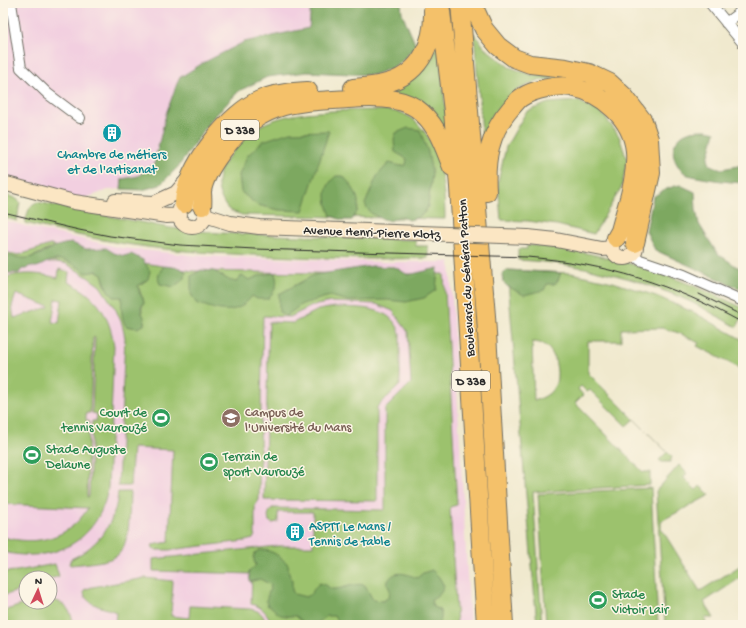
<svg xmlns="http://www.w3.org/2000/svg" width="746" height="628" font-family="'Gochi Hand',sans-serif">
  <rect width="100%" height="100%" fill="#fcf5e5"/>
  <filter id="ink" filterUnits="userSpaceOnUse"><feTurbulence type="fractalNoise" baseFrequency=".025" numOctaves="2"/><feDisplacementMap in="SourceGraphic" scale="8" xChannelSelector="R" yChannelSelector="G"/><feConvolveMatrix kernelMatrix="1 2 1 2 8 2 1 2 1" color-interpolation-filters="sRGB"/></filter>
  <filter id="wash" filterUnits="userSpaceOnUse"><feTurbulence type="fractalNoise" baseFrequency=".012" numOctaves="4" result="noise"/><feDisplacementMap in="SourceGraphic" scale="16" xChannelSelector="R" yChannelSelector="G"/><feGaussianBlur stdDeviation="0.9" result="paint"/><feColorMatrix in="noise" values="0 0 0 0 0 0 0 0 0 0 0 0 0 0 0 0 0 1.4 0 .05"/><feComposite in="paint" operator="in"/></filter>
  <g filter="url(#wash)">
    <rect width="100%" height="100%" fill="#f0e9ce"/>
    <!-- built -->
    <path fill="#f2cfe0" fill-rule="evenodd" d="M3 3H311L309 28 244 42 179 78 166 114 154 164 138 176 122 179 121 189 108 190 74 202 3 183Z
      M3 220 41 230 123 248 201 256 385 262H450L470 625H3ZM26 578H50V602H26Z"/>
    <!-- green -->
    <path fill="#9cc26d" stroke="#64764c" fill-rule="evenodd" d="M474 33 485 48 509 67 532 75 572 78 539 80 515 91 493 117 483 146Z
      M438 38 448 132 388 90 421 69 432 58Z
      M578 101 602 113 619 136 627 160 622 186 594 234 557 225 528 221 501 220 498 182 506 147 526 112 548 103Z
      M387 110C391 111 397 112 402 113 439 129 445 184 445 219L242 215C238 213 231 212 228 209 222 202 217 190 218 181 219 167 227 159 235 149 242 141 251 131 260 126 292 108 350 111 387 110Z
      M3 194 15 198 20 202 17 221 3 217Z
      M37 202 170 228 219 233 415 240 416 246H428V258C370 260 311 258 253 255 206 253 160 250 114 242 84 237 55 230 25 223 28 213 28 206 37 202Z
      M50 245 55 246 30 258 23 259 3 255V252L19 255Z
      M527 245C605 251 673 274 743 308V315L737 327C721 319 706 309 691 302 636 277 578 263 518 260V249H527Z
      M58 259 74 263 93 272 97 271 102 273 105 285 122 297C120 313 127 317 137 328L144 324C144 316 139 310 144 303L138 286 148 279 144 263 192 271 371 274H444L457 505 450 507 457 625H272C268 614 263 607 251 604L252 574 153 571V559L278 546H313V512H278V522L272 523 269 521C267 515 269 512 272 508L385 510V409L411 383 408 332 393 311 376 304 331 302 312 306 290 317 263 316 259 500 255 506V535L253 539 245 541 169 550H156L153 548 152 545 169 542 173 450 133 448 130 486H118L125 338 122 324 116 310 100 286 89 278 67 264 56 262H47Z
      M59 269 69 272 68 282C97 295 110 316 114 346L108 488C99 541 54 564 3 552V537C37 546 69 539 88 508L3 504V278C20 272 40 273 58 278ZM16 294 45 305H48L49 307 14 318 12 306ZM56 299 62 300 59 323 52 322ZM95 337 92 413 97 414 96 421H92L89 497H87L89 421 86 420V413H90L93 338Z
      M507 270 571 273 613 282 656 296 695 313 743 340V370L697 346 699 343 679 333 662 328 621 329V341H588V373C616 401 644 429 672 457L670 462H662L659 460 667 452 634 419 626 426 590 390 587 392 581 386 578 389 583 395 575 403 643 472H650V485L533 492 542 625H537ZM532 342C550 342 556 357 557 372 557 377 557 383 554 387 550 395 542 398 534 401Z
      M335 307C359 308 391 305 400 333V385L377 407V501L264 500 269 322 293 323 318 310Z
      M679 465 687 473 684 478 696 490 700 486 710 495 661 521V528L700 591 743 564V576L704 602 714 618H705L706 625H665L656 491Z
      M651 488 658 625H546L538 494Z
      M118 492H130C129 509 132 550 113 558 103 562 82 564 70 565V563L71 559C99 546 116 522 118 492Z
      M55 564 59 576 50 579V578H26V588L3 596V572L17 571Z
      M146 578 173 581 171 616 189 618 190 606 250 609C262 611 263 615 267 625H115L116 612C104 607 83 605 84 590L92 587Z
      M50 599C66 603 70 609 74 625H3V611L31 602H50Z"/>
    <!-- forest -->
    <path fill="#7da860" stroke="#546a46" d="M311 3H401L402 13 416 46 397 66 373 75 307 72 267 77 239 91 211 120 178 167 160 185 142 190 121 189 122 179 138 176 154 164 166 114 179 78 203 63 244 42 309 28Z
      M408 128 420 130 428 152 432 174 428 206 425 212 419 217 409 220 400 216 390 221C378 217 370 216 365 204L377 176 389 163 401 166 406 165 407 159 395 152 394 139 396 133Z
      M707 130 715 132 708 159 710 165 722 169 743 165V183C728 182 712 180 697 177 694 176 691 176 688 175 674 167 667 148 681 136 688 130 698 130 707 130Z
      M329 131 303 211 279 210 257 205 241 192 239 175 247 156 263 141 290 132Z
      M336 176H343C351 185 360 195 358 208 358 212 354 216 352 220H342L331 216C325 200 322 188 336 176Z
      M680 185 695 192 696 209 699 224 717 253 737 267 743 268V290L655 250 646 231 653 197C662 191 669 187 680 185Z
      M72 243 86 249 106 248 114 253 124 256 131 254 143 260 150 271 148 279 138 286 140 294 143 298 144 303 141 307 142 313 144 317V325L137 328 126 326C121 318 121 307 122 297H114L108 291 102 274 97 271 86 273C74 264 63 256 48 262 40 265 38 269 30 266L26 269H22L19 273H6L3 275V255C11 255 19 259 28 258 44 255 53 244 72 243Z
      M164 266 180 268 186 272 185 278 174 287 160 284C156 276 160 271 164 266Z
      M372 266 395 267 408 275 438 268 436 290 424 298 406 302 387 300 348 301 330 296 302 304 286 316 279 312V294L314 275Z
      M201 270 214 271 229 280 236 282 242 275 249 280 261 275 275 273C279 287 275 289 268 299H257L252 296C235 318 218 310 196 303L191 294V276Z
      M507 270 561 273 558 280 555 284H547L544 290 524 295 507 286 503 282 502 274Z
      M260 550C274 550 278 556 288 564L289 574 292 581V590L294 594 306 597C314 593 313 588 320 583L326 585 331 589C343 590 353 582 365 585L373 600 383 601 389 597 390 590 387 583C393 569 405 573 417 578L423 573 432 570 439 577 444 586C441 594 438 597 431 600L433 607 439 609C442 615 442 619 438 625H343L334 616H327L315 625H306L296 616C290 616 284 617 279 614 274 611 274 607 268 606L266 601 271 585 260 579 250 582 249 572 256 565 254 561V554Z"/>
  </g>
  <g filter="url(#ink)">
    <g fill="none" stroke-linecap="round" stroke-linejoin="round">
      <defs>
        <path id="street" d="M11 3 21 68 48 94 80 118
          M710 3 743 43
          M726 23 743 10
          M633 254 640 260 684 275 743 301"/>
        <path id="secondary" d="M3 183 74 202 167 216 180 215
          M115 201 154 203 176 193 189 178
          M179 214a13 13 0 1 1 26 0a13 13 0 1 1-26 0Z
          M205 215 230 223 259 227 421 233
          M612 246a12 12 0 1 1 24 0a12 12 0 1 1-24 0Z
          M528 237 556 240 602 249 612 248"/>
        <path id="highway" d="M440 3 453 111 459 187 486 625
          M460 3 486 316 504 625
          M472 3 484 29 498 46 514 58 530 64 566 68 589 73 610 83 624 96 643 121 649 139 651 173 635 243
          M353 88C366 87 378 86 390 82 422 72 434 41 433 10
          M487 192C485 160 489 133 511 108 514 105 518 99 522 97 533 90 558 84 571 87 602 93 632 118 635 151 637 178 627 204 620 231L616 238
          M184 204C184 169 230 111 262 99 277 93 293 92 308 91
          M202 206C203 201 202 196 202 191 204 177 213 164 221 153 257 103 291 102 348 99 370 97 398 96 416 108 437 123 443 145 452 167"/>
      </defs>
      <!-- street casing -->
      <use href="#street" stroke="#706e64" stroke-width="12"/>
      <!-- secondary casing -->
      <use href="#secondary" stroke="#706e64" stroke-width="16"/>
      <!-- highway casing -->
      <use href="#highway" stroke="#706e64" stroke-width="20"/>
      <!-- street -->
      <use href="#street" stroke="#fff" stroke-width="10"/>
      <!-- secondary -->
      <use href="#secondary" stroke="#fbe6c3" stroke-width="14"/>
      <!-- highway -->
      <use href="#highway" stroke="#f4c16a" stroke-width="18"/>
      <!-- tram -->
      <path stroke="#2b2b2b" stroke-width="1" d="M3 212 79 230 110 236 180 245 255 249 527 257C608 264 672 284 743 323
        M699 294 743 316"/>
      <defs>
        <path id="secondary-bridge" d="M421 233 528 237"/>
      </defs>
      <!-- secondary-bridge casing -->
      <use href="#secondary-bridge" stroke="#706e64" stroke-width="16" stroke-linecap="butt"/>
      <!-- secondary-bridge -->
      <use href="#secondary-bridge" stroke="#fbe6c3" stroke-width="14"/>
    </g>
  </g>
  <!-- icons -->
  <defs>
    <symbol id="building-disc" viewBox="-11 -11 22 22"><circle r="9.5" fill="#0f9aa8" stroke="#fcf5e5"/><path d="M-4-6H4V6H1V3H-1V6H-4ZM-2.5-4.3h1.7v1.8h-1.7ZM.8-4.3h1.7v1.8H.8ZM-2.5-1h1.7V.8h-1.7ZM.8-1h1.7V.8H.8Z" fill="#fff"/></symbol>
    <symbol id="stadium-disc" viewBox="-11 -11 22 22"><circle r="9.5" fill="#2e9e5b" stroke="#fcf5e5"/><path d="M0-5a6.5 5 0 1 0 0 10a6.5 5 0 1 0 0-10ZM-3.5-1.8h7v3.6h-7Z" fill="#fff"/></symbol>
    <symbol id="university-disc" viewBox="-11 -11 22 22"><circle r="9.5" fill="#8d6e63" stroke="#fcf5e5"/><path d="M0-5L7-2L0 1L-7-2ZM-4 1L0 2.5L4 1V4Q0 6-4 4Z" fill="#fff"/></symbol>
  </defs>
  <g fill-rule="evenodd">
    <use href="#building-disc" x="101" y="122" width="22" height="22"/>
    <use href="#stadium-disc" x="150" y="407" width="22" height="22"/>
    <use href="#university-disc" x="220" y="407" width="22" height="22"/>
    <use href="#stadium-disc" x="21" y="444" width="22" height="22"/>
    <use href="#stadium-disc" x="198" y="451" width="22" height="22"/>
    <use href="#building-disc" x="284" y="521" width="22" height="22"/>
    <use href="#stadium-disc" x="587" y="589" width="22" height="22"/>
  </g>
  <g text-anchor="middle" stroke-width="3" stroke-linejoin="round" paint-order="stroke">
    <!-- shield labels -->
    <g fill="#fcf5e5" stroke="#6a6863" stroke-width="1">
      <rect x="221" y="120" width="38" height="20" rx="3"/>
      <rect x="452" y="371" width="38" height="20" rx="3"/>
    </g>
    <g font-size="12" font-weight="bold" fill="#2b2b2b">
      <text x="240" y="134">D 338</text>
      <text x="471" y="385">D 338</text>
    </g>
    <!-- culture labels -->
    <g font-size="13" fill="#0d838f" stroke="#fcf5e5">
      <text x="112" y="158">Chambre de métiers<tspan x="112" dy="15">et de l'artisanat</tspan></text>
      <text x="309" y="530" text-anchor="start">ASPTT Le Mans /<tspan x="309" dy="15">Tennis de table</tspan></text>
    </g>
    <!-- street labels -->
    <g font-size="13" fill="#2b2b2b" stroke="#fcf5e5">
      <text transform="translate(372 231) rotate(2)" y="5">Avenue Henri-Pierre Klotz</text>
      <text transform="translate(465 278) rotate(-93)" y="5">Boulevard du Général Patton</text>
    </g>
    <!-- leisure labels -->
    <g font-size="13" fill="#27864d" stroke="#fcf5e5" text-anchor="start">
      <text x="147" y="416" text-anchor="end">Court de<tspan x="147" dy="15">tennis Vaurouzé</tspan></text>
      <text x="46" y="453">Stade Auguste<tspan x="46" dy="15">Delaune</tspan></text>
      <text x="223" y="460">Terrain de<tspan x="223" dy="15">sport Vaurouzé</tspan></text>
      <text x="612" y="598">Stade<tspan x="612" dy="15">Victoir Lair</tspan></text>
    </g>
    <!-- education labels -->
    <g font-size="13" fill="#785e54" stroke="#fcf5e5" text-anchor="start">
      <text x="245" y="416">Campus de<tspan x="245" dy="15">l'Université du Mans</tspan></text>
    </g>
  </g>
  <!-- margin -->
  <rect width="746" height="628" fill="none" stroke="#fcf5e5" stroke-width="16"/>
  <!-- north arrow -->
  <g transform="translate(38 590) rotate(4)"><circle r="19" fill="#fcf5e5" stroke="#a8a49b"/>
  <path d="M0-3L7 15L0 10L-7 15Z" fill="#d1495b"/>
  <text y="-6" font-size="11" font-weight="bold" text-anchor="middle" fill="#2b2b2b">N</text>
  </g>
</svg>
